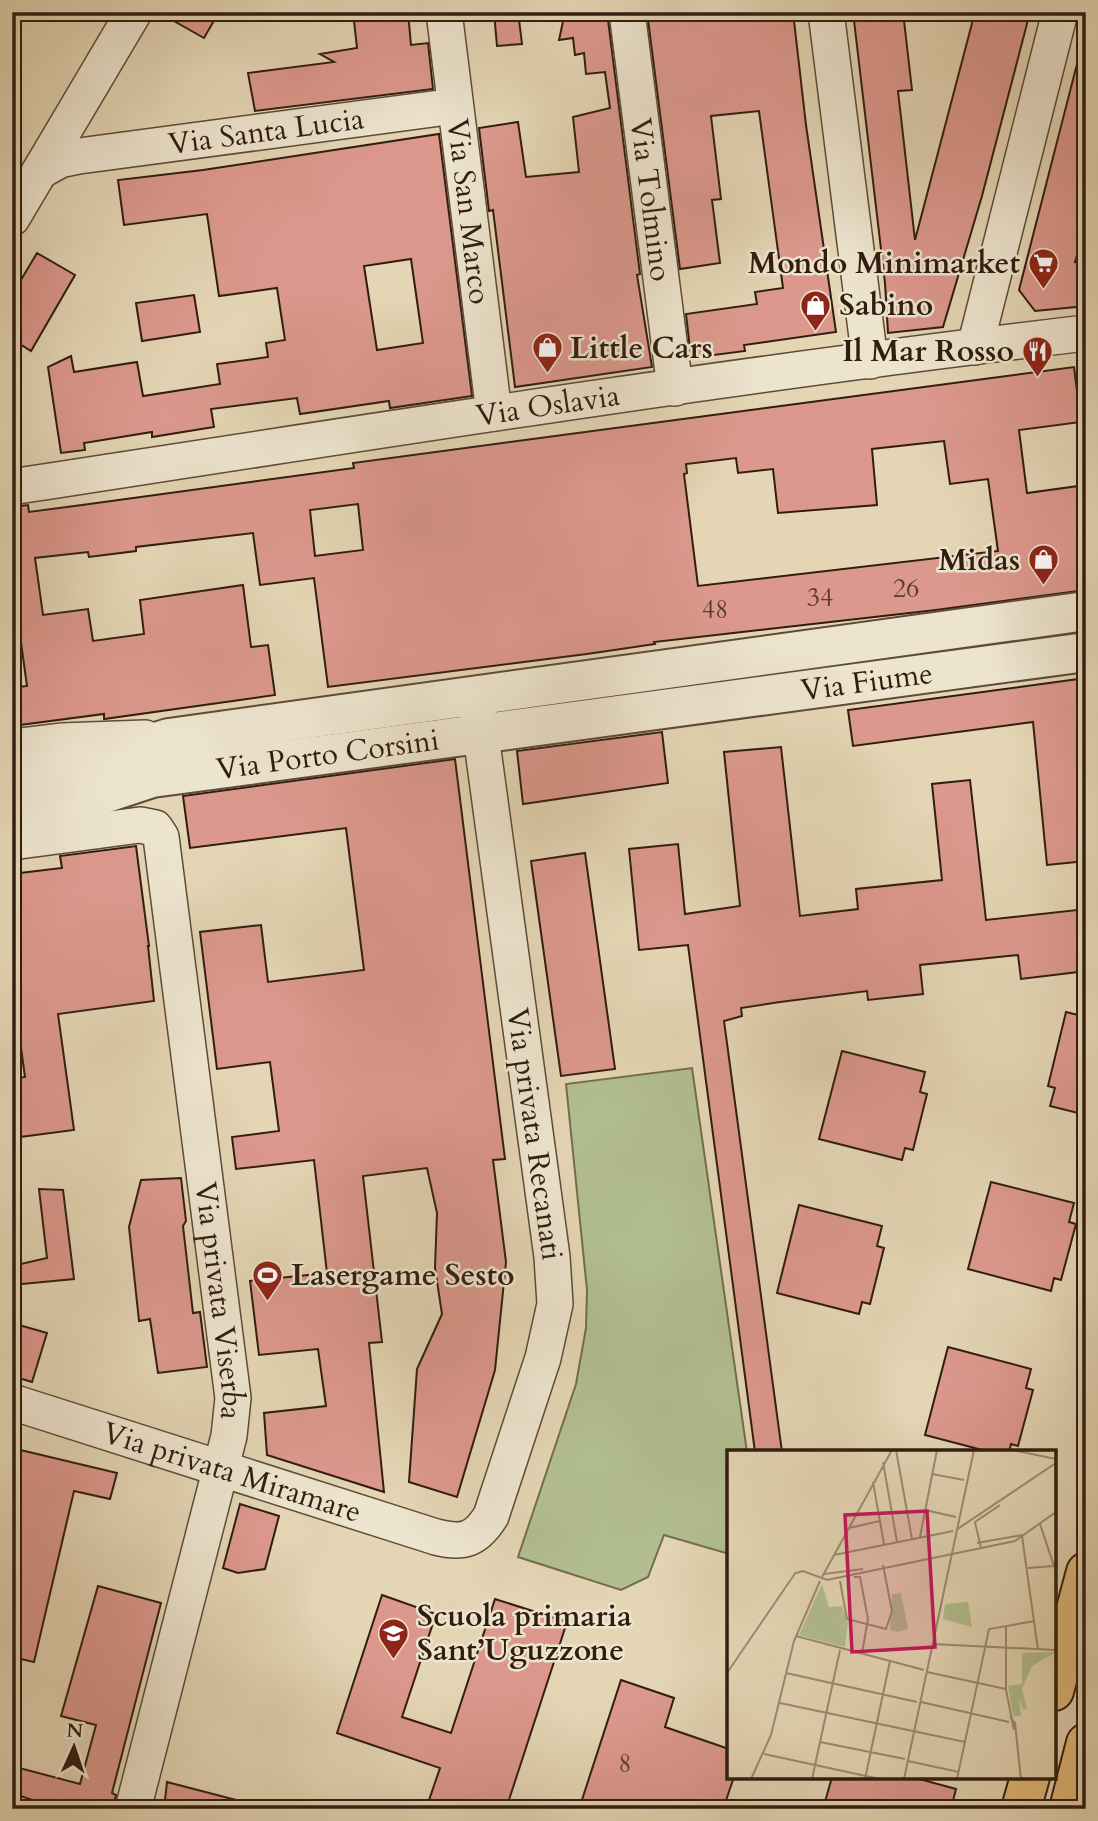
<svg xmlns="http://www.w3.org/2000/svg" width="1098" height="1821" font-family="Cardo,serif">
  <rect width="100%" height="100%" fill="#e4d5b4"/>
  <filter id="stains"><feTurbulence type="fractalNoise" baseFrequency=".00286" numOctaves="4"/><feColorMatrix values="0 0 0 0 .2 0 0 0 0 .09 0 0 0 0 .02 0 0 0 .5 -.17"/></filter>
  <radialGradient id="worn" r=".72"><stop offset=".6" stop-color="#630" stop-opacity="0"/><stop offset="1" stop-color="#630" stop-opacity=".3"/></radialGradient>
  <!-- green -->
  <path fill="#b2be8f" stroke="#716e50" stroke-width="2" d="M692 1068 747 1452H729V1554L664 1535 648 1577 621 1590 518 1557 576 1384 586 1328 587 1290 566 1084Z"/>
  <!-- building -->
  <path fill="#dc988d" stroke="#301d10" stroke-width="2" fill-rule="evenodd" d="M158 12H219L204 38Z
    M353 12H408L411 45 428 43 433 89 255 111 248 73 334 62 320 54 357 48Z
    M494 12H518L522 44 497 46Z
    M565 12H607L640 274 637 275 652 367 515 387 493 210 489 211 479 128 518 122 526 177 579 172 573 117 610 108 605 72 586 74 584 53 575 55 573 38 559 40Z
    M647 12H793L806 125 836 332 744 345 745 351 691 358 686 314 757 304 755 292 783 288 759 111 711 116 721 199 712 200 720 263 680 269Z
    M853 12H903L912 90 898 91 915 240 975 12H1019L1017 17 1028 20 982 196 943 327 888 333 885 283Z
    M1078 60 1086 61V226L1075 262 1086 263V306L1035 311 1019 290Z
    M439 134 472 396 390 408 389 401 300 414 297 398 211 409 214 427 152 437V432L84 443 85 450 61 453 48 367 71 356 74 372 137 362 143 396 220 384 217 364 268 357 266 343 285 340 277 288 219 296 207 214 124 225 118 180 203 170ZM411 259 423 343 377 350 364 266Z
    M37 253 75 275 31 351 12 339V295Z
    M194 295 200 332 142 341 136 303Z
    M1074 367 1081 422 1019 430 1027 493 1086 485V590L936 610 654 642 655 644 587 654 328 687 314 578 260 585 253 533 136 547V551L89 557 88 552 35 558 43 615 88 609 93 641 144 634 140 600 243 585 251 647 268 645 275 695 104 719V714L12 726V688L27 686 16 606 12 607V507L28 505 29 512 82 505 354 468 353 463ZM944 441 950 484 988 479 998 551 698 586 684 474 687 473 686 464 736 458 738 473 773 469 778 513 877 505 872 449ZM358 504 363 550 315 556 310 510Z
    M1086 678V714L1080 715 1086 762V861L1047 865 1033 722 853 746 848 710Z
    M662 732 668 783 523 804 517 751Z
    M781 747 800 916 858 909 856 889 942 880 932 784 970 780 986 920 1086 909V971L1021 979 1018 955 920 965 923 994 868 1000 867 991 780 1002 741 1008 742 1016 724 1021 782 1452H755L688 945 639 950 629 849 678 844 685 914 740 906 724 752Z
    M455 759 505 1159 493 1160 506 1262 495 1370 457 1497 409 1482 417 1369 442 1314 435 1268 437 1213 427 1168 363 1176 382 1342 369 1343 384 1492 267 1455 264 1413 326 1406 318 1349 259 1355 250 1281 327 1273 314 1160 236 1169 232 1137 279 1131 270 1062 217 1069 200 932 261 925 268 982 364 970 346 828 190 848 183 796Z
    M136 846 149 946H148L154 1001 58 1014 74 1130 12 1138V1079L25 1077 17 1019 12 1020V874L62 868 60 856Z
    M585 853 615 1069 561 1076 531 861Z
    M1066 1012 1086 1017V1115L1050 1106 1055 1088 1048 1086Z
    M842 1051 925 1072 920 1092 927 1094 913 1150 905 1148 902 1160 819 1139Z
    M181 1178 186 1221 183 1226 193 1313 200 1312 207 1367 158 1373 150 1319 139 1321 129 1227 141 1180Z
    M991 1182 1074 1203 1069 1222 1076 1224 1061 1280 1054 1278 1051 1291 968 1269Z
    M39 1189 63 1190 74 1279 12 1285V1266L47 1258Z
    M799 1205 882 1226 877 1246 884 1248 870 1304 862 1302 859 1314 777 1293Z
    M12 1323 47 1333 32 1382 12 1376Z
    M948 1347 1031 1369 1026 1388 1033 1390 1018 1446 1011 1444 1009 1452H990L925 1435Z
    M12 1448 117 1473 110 1499 74 1491 34 1662 12 1657Z
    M240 1504 279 1516 265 1569 238 1573 223 1568Z
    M98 1586 161 1603 112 1793 116 1795 113 1809H58L12 1793V1766L80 1784 96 1725 61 1716Z
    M382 1595 436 1614 402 1717 451 1733 495 1599 567 1622 506 1809H426L440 1768 337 1733Z
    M621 1680 674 1698 665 1727 729 1749V1777H734L723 1809H579Z
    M832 1777H912L956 1789 951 1809H823Z
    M167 1782 240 1801 239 1809H164Z"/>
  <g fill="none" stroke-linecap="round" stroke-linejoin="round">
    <defs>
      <g id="minor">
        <path id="s1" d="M444 12 494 413"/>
        <path id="s2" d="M627 12 675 388"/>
        <path d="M826 12 870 361"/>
        <path id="s3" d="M40 171 60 160 79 156 455 106"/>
        <path d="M12 218 134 12"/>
        <path d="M975 347 1060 12"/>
        <path id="s4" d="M12 487C369 432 727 375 1086 333"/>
        <path d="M12 747 61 741 145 738"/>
        <path id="s5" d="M12 842 140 825 155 828 161 837 233 1398 229 1436 133 1809"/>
        <path id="s6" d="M12 1402 436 1537C463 1544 476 1540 491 1516L543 1358 555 1304 552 1257 477 706"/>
      </g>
      <g id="tertiary">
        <path d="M12 780 54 774 169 738 1086 611"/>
        <path id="s7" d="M12 813 70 805 152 778 1086 652"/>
      </g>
      <path id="primary" d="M1054 1691 1086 1572
        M1021 1809 1030 1777
        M1069 1809 1086 1743"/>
    </defs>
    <!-- minor casing -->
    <use href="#minor" stroke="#5d4b39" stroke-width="38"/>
    <!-- tertiary casing -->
    <use href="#tertiary" stroke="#5d4b39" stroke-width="42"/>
    <!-- primary casing -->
    <use href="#primary" stroke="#301d10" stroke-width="42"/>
    <!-- minor -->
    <use href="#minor" stroke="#ede4ce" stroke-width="35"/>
    <!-- tertiary -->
    <use href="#tertiary" stroke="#ede4ce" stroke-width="38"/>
    <!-- primary -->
    <use href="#primary" stroke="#e2ba7a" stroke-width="38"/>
  </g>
  <!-- icons -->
  <defs>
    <symbol id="supermarket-pin" viewBox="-11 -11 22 30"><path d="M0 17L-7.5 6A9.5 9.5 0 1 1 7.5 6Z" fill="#8f2418" stroke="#ede4ce"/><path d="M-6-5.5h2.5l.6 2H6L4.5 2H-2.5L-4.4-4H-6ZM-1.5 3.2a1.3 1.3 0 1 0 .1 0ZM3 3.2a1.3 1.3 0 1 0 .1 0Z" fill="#fff"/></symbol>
    <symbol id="shop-pin" viewBox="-11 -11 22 30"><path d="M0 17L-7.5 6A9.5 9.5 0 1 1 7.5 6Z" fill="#8f2418" stroke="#ede4ce"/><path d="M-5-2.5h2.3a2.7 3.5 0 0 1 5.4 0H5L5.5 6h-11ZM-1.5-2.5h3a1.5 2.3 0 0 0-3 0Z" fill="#fff"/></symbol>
    <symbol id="restaurant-pin" viewBox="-11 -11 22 30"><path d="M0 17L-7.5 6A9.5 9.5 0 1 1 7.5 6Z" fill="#8f2418" stroke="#ede4ce"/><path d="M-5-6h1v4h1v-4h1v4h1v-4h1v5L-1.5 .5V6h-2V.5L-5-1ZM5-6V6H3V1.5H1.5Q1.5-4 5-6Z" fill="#fff"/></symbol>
    <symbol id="stadium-pin" viewBox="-11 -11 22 30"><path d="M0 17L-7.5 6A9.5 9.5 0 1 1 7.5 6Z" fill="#8f2418" stroke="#ede4ce"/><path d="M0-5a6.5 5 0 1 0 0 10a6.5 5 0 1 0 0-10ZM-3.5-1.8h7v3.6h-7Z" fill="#fff"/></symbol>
    <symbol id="school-pin" viewBox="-11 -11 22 30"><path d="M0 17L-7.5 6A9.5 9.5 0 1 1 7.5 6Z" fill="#8f2418" stroke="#ede4ce"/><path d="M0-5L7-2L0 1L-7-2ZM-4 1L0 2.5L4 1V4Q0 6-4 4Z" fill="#fff"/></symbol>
  </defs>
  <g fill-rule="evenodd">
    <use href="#supermarket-pin" x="1026" y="246" width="35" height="47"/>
    <use href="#shop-pin" x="798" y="288" width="35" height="47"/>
    <use href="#shop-pin" x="530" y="330" width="35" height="47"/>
    <use href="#restaurant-pin" x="1020" y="334" width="35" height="47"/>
    <use href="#shop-pin" x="1026" y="542" width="35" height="47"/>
    <use href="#stadium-pin" x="250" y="1258" width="35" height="47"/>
    <use href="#school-pin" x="376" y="1616" width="35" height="47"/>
  </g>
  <g text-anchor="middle" stroke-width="5" stroke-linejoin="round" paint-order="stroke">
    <!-- number labels -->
    <g font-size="26" fill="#5b3c2f">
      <text x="906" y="597">26</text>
      <text x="820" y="606">34</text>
      <text x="715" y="618">48</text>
      <text x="625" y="1772">8</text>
    </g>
    <!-- street labels -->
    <g font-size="30" fill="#301d10" stroke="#ede4ce">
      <text dy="10" stroke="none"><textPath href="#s3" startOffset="231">Via Santa Lucia</textPath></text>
      <text dy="10" stroke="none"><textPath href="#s2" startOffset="189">Via Tolmino</textPath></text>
      <text dy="10" stroke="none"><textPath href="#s1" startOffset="201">Via San Marco</textPath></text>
      <text dy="10" stroke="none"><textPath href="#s4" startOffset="542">Via Oslavia</textPath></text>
      <text dy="10" stroke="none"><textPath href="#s7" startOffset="866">Via Fiume</textPath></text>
      <text dy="10" stroke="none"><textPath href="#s7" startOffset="322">Via Porto Corsini</textPath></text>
      <text transform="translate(535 1134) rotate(82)" y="10">Via privata Recanati</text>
      <text dy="10" stroke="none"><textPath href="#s5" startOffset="623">Via privata Viserba</textPath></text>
      <text dy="10" stroke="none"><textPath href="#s6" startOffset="231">Via privata Miramare</textPath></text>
    </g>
    <!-- poi labels -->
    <g font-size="30" font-weight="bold" fill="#301d10" stroke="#ede4ce" text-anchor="start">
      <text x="1020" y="273" text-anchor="end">Mondo Minimarket</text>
      <text x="839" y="315">Sabino</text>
      <text x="570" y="358">Little Cars</text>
      <text x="1014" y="361" text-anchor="end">Il Mar Rosso</text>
      <text x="1020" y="570" text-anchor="end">Midas</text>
      <text x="291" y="1285">Lasergame Sesto</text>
      <text x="417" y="1626">Scuola primaria<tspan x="417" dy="34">Sant’Uguzzone</tspan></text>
    </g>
  </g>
  <!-- overview -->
  <g transform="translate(727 1450)">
    <rect width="329" height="329" fill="#e4d5b4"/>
    <path d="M95 134 102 157 115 156 121 173 118 197 72 185ZM174 143 181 179 171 182 163 180 165 144ZM241 152 245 177 216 169 218 154ZM329 202 305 216 295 239 300 259H296L292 248 294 266H286L281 236 295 234V203Z" fill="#b2be8f"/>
    <path fill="none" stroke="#9c8b72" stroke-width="2" d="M169 0 185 89M285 0 329 9M156 12 170 92M205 24 237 30M146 32 157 94M198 60 229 67M313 74 329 122M122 78 153 71M229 80 329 13M295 86 311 200M193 87 210 0M250 93 295 85M254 98 248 72 273 55M107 105 226 81M301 118 326 116M69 123 76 121 100 130 288 91 329 62M97 124 136 119M95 127 165 0M127 127H133L141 169 135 203M113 131 120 169 159 179 165 161 156 115M279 175V240L287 280M69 186 197 220M206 194 329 200M200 222 279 239M0 223 69 122M59 223 190 252M194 252 282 272M53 253 238 292M283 267 288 273 294 329M93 292 178 309M37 304 153 329M181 311 232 322M24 329 44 285 67 191 93 131M85 329 113 200M138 329 163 211M177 329 247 0M230 329 262 179 308 171"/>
    <path fill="#c2185b" fill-opacity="0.15" stroke="#c2185b" stroke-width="3.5" d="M200 61 208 197 125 202 118 65Z"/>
    <rect width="329" height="329" fill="none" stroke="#301d10" stroke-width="3.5"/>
  </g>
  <!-- margin -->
  <rect width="1098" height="1821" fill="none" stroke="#e4d5b4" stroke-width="42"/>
  <rect x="14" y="14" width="1070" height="1793" fill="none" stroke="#301d10" stroke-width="3.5"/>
  <rect x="21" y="21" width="1056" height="1779" fill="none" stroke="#301d10" stroke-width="2"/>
  <!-- north arrow -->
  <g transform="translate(74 1747) rotate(3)" stroke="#ede4ce" stroke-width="5" paint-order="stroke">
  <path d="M0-5L12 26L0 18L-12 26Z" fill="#301d10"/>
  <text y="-10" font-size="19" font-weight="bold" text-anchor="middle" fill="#301d10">N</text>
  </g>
  <rect width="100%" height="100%" filter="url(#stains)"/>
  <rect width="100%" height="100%" fill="url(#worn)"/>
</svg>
